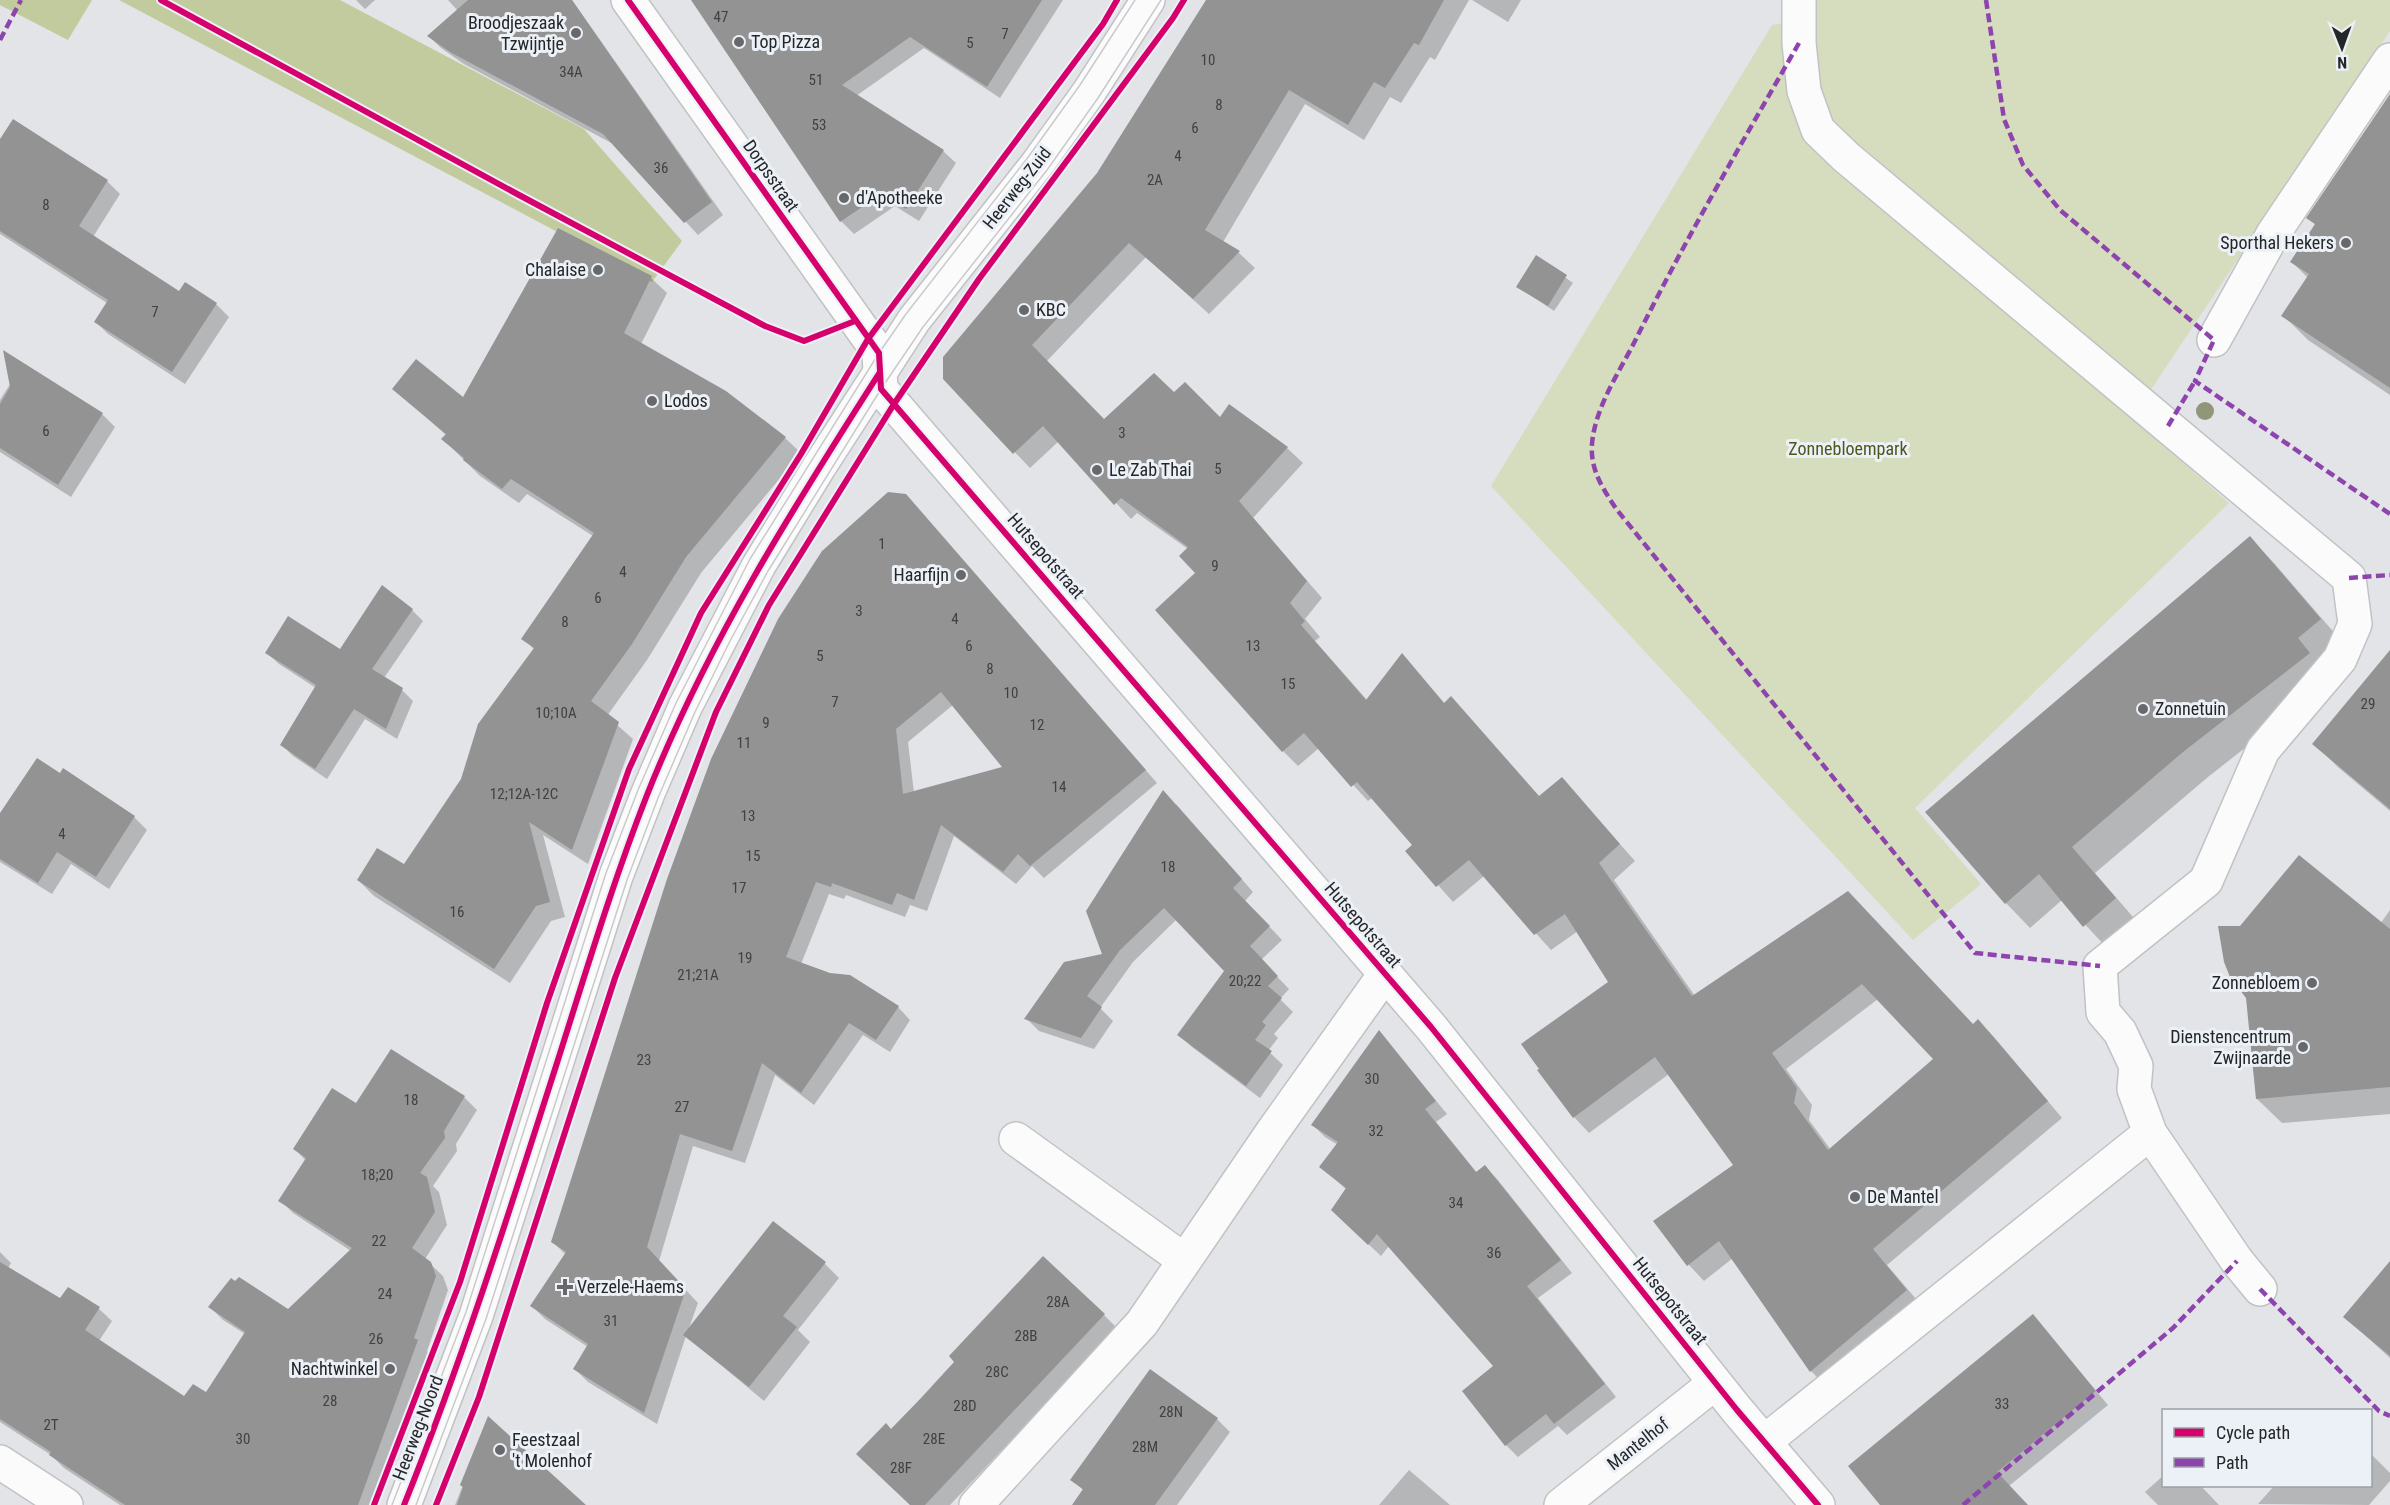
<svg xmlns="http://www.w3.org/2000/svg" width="2390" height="1505" font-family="'Roboto Condensed',sans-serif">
  <rect width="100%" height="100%" fill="#e2e4e7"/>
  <!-- green -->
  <path fill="#d5ddbe" d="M1815 0H2390V31L2132 418 2229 503 1915 808 1981 884 1913 940 1491 486 1772 25 1811 18Z"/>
  <!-- forest -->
  <path fill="#c1cb9e" d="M0 0H92L68 40 0 5Z
    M119 0H340L584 129 682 241 652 282Z"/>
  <!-- shadow -->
  <path fill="#0003" fill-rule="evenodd" d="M356 0H375L365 9Z
    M448 0H572L723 215 698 235 615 145 464 64 441 48 429 36 458 11Z
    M693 0H1063L1000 98 924 48 856 96 943 151 956 163 919 221 895 206 854 234 841 221Z
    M1233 0H1469L1435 60 1430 57 1401 103 1390 97 1364 140 1305 104 1223 242 1239 253 1255 268 1209 314 1146 257 1046 362 1104 421 1174 394 1220 419 1229 406 1287 448 1303 463 1253 518 1322 598 1305 619 1320 637 1315 641 1368 701 1402 655 1445 704 1540 797 1562 779 1635 861 1614 880 1695 996 1848 893 1974 1026 1978 1021 1994 1037 2062 1118 1887 1265 1922 1306 1827 1387 1811 1371 1733 1258 1704 1281 1689 1265 1656 1222 1735 1165 1669 1074 1589 1133 1574 1117 1611 982 1578 931 1551 950 1484 876 1453 902 1408 851 1414 845 1373 797 1368 801 1319 748 1298 766 1283 751 1197 573 1188 549 1137 513 1131 519 1059 441 1030 468 944 378 1098 174ZM1878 999 1935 1059 1831 1150 1809 1120 1812 1105 1786 1069Z
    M1472 0H1521L1508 22Z
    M2390 96V395L2308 340 2283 315 2308 278 2292 262 2316 225 2308 218Z
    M13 121 107 181 120 194 93 237 179 293 216 304 229 317 185 384 108 334 95 321 107 303 0 234V142Z
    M559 230 651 278 667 293 641 344 785 438 801 453 701 573 647 660 607 716 633 739 588 864 543 835 565 917 551 921 510 983 374 896 358 880 405 867 462 779 535 650 523 638 593 536 527 494 519 503 480 476 443 439 446 435 394 389 463 400Z
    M1537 257 1573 283 1554 311 1518 287Z
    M17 373 102 414 115 427 71 497 0 452V400Z
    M906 495 1157 783 1044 878 1032 866 1016 884 954 836 927 911 910 905 905 917 846 895 844 899 829 894 801 964 898 1007 910 1020 890 1052 863 1035 814 1105 775 1075 745 1163 693 1146 659 1261 698 1303 689 1328 773 1223 825 1264 839 1278 798 1330 810 1342 764 1401 686 1336 657 1424 588 1382 575 1369 588 1347 545 1319 532 1306 566 1255 553 1242ZM953 705 1005 767 914 793 908 742Z
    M2249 538 2274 563 2344 644 2334 678 2208 777 2095 873 2139 924 2109 950 2062 900 2030 928 2006 903Z
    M412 610 423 621 384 678 402 690 413 701 397 739 365 719 327 779 293 756 282 745 316 688 279 664 267 653 340 651Z
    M2390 666V811L2339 768 2314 744Z
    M1176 804 1253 892 1245 901 1282 940 1261 960 1289 989 1280 999 1293 1012 1274 1034 1278 1038 1268 1051 1283 1065 1260 1098 1192 1047 1179 1035 1227 971 1177 919 1133 962 1100 1008 1113 1021 1094 1049 1039 1031 1026 1018 1104 955Z
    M0 816 134 817 147 830 109 889 71 864 52 894 0 862Z
    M2390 910V1114L2282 1123 2257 1099Z
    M1379 1032 1447 1114 1436 1122 1477 1173 1485 1167 1497 1179 1572 1273 1538 1298 1616 1397 1567 1435 1558 1426 1518 1457 1506 1445 1496 1366 1389 1246 1381 1256 1345 1222 1347 1190 1321 1167 1338 1145 1325 1137 1313 1125Z
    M464 1097 477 1110 456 1144 457 1151 433 1186 439 1192 447 1225 425 1259 443 1276 448 1290 427 1351 430 1354 375 1505H120L64 1468 51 1455 0 1422V1252L11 1263 8 1268 61 1300 68 1289 99 1309 112 1321 99 1341 185 1398 207 1395 245 1334 223 1320 210 1307 289 1311 351 1251 293 1213 280 1200 306 1161 295 1149 356 1105Z
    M2390 1263V1358L2345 1317Z
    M1104 1315 1117 1328 950 1505H911L891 1431Z
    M2033 1316 2108 1405 2009 1486 2027 1505H1883Z
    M1150 1371 1217 1419 1230 1432 1177 1505H1073L1083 1490 1072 1480Z
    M489 1419 584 1505H455Z
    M2370 1453 2390 1473V1481L2369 1505 2258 1504 2274 1486H2370Z
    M1409 1470 1450 1505H1379Z
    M2164 1475V1486H2201L2219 1505H2158L2145 1492Z"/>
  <!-- building -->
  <path fill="#939394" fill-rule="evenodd" d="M468 0H572L712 202 684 223 603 134 450 52 427 36Z
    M691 0H1042L987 87 910 37 842 85 944 150 906 209 881 194 840 222Z
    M1206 0H1444L1419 45 1414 43 1385 88 1374 82 1348 125 1289 90 1205 230 1240 251 1193 299 1129 243 1032 345 1104 419 1154 373 1174 392 1185 382 1220 417 1229 404 1288 447 1239 501 1307 581 1290 603 1305 621 1301 625 1366 700 1402 653 1444 703 1451 696 1539 796 1562 777 1620 844 1599 863 1692 996 1848 891 1973 1024 1978 1019 2048 1101 1873 1249 1907 1290 1810 1372 1719 1241 1687 1266 1653 1221 1733 1165 1655 1057 1573 1118 1537 1070 1539 1069 1521 1044 1608 982 1565 914 1534 935 1469 860 1436 887 1405 851 1412 845 1357 782 1351 787 1304 733 1282 752 1155 610 1195 573 1179 556 1188 547 1121 498 1114 505 1043 426 1013 454 943 379V357L1097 173ZM1862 984 1933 1059 1828 1150 1794 1103 1797 1088 1772 1053Z
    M2390 94V388L2281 316 2309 274 2290 262 2315 224 2306 218Z
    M13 119 108 180 79 226 179 291 185 282 217 303 172 372 94 322 108 300 0 231V139Z
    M558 228 652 276 624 333 726 391 786 437 686 557 632 644 591 701 619 722 572 850 529 822 550 902 536 906 494 969 357 880 377 848 404 864 461 779 478 724 534 648 521 639 594 533 511 479 502 489 463 460 464 458 441 439 446 434 392 389 416 359 463 397Z
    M1536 255 1567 275 1548 306 1516 287Z
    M3 350 103 413 58 485 0 448V404L10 387Z
    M888 492 906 494 1146 770 1030 866 1018 854 1003 872 941 825 914 900 897 893 892 905 832 883 831 887 816 882 786 957 830 973 850 975 899 1006 876 1040 849 1023 801 1093 762 1063 732 1151 680 1134 647 1247 686 1289 644 1413 573 1369 588 1344 530 1306 566 1252 551 1242 667 879 711 759 778 619 822 551ZM941 692 1002 767 903 794 896 729Z
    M2250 536 2321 619 2298 638 2310 653 2183 752 2072 847 2116 898 2083 927 2039 874 2005 904 1925 812Z
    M382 585 413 609 372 669 403 688 386 729 354 709 315 769 280 745 316 685 265 653 288 616 340 649Z
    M2390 650V809L2312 744Z
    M37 758 60 773 63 768 135 816 96 877 57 852 38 883 0 859V813Z
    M1163 790 1242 879 1233 888 1270 926 1250 946 1278 976 1268 986 1282 998 1262 1022 1266 1025 1255 1040 1272 1051 1246 1086 1177 1035 1227 967 1224 971 1164 908 1120 950 1087 996 1102 1007 1081 1038 1024 1019 1064 962 1102 954 1086 911Z
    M2299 855 2390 929V1087L2256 1099 2246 998 2230 977 2224 962 2218 926H2240Z
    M1379 1030 1436 1101 1425 1109 1476 1172 1485 1165 1561 1260 1527 1286 1605 1384 1554 1424 1546 1414 1505 1446 1462 1391 1493 1366 1377 1234 1368 1245 1331 1210 1346 1188 1319 1167 1338 1142 1311 1125Z
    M391 1049 465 1096 444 1131 445 1138 420 1173 427 1177 435 1212 412 1248 431 1262 436 1276 414 1338 418 1340 358 1505H125L49 1455 51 1452 0 1419V1262L60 1298 68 1287 100 1307 85 1330 184 1396 193 1384 206 1392 245 1332 208 1307 231 1278 235 1281 239 1277 288 1309 352 1248 278 1201 306 1158 293 1149 332 1088 356 1103Z
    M773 1221 826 1262 783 1316 797 1327 749 1387 683 1335Z
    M1043 1256 1105 1314 925 1505H910L856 1454 886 1423 891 1429 921 1398 954 1362 949 1356Z
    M2390 1261V1356L2343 1317Z
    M2033 1314 2096 1391 1997 1472 2028 1505H1880L1848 1466Z
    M1150 1369 1218 1418 1155 1505H1072L1083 1489 1070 1480Z
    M488 1416 586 1505H457L463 1487 460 1485Z"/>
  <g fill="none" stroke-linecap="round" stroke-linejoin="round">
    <defs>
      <path id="minor" d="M628 0 879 353 881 389 1431 1027 1737 1410 1818 1505
        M1799 0V43L1804 91 1818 130 1846 157 2349 578 2355 624 2340 659 2263 750 2206 881 2100 966 2103 1012 2120 1032 2136 1066 2134 1089 2150 1133 2237 1261 2260 1289
        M2214 340 2273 234 2390 60
        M1016 1139 1184 1260
        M1764 1442 2150 1133
        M0 1462 66 1505
        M404 1505 476 1316 616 876 648 793 685 707 759 565 819 467 914 320 1038 163 1089 92 1148 0
        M976 1505 1142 1323 1273 1131 1385 974
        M1561 1505 1715 1383"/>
    </defs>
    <!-- minor casing -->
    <use href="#minor" stroke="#c0c2c4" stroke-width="36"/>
    <!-- minor -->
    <use href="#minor" stroke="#fbfbfb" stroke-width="33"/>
    <!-- tram -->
    <path stroke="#cacacc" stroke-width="1.5" d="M392 1505 466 1312 606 873 638 790 676 703 750 559 879 353 906 314 1029 156 1080 85 1135 0
      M416 1505 486 1319 627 880 658 798 695 712 730 641 768 571 881 389 923 327 1047 170 1098 98 1161 0"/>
    <!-- quiet -->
    <path stroke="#8e44ad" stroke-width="4.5" stroke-dasharray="9 4.5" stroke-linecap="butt" d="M1986 0 2004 119 2023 165 2060 210 2214 340 2195 381 2390 514
      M0 40 21 0
      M1799 43C1743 141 1686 238 1636 339 1620 371 1595 407 1592 444 1590 470 1603 489 1617 510L1975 953 2100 966
      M2168 426 2195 381
      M2349 578 2390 575
      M2260 1289 2379 1411 2390 1416
      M1963 1505 2173 1328 2237 1261"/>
    <defs>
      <path id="cycleway" d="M161 0 519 195 765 326 804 341 855 321
        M628 0 879 353 881 389 1431 1027 1737 1410 1818 1505
        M374 1505 460 1282 547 1003 629 769 701 613 801 454 868 339 1103 24 1117 0
        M404 1505C462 1361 509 1213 556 1066 585 975 612 884 647 795 707 644 793 508 880 372
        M436 1505 479 1397 615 978 716 712 769 605 894 404 979 279 1173 18 1184 0"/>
    </defs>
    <!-- cycleway casing -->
    <use href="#cycleway" stroke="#ecf1f7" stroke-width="10"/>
    <!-- cycleway -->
    <use href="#cycleway" stroke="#d6006c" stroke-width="6"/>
  </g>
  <!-- trees -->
  <circle fill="#909677" cx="2205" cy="411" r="9"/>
  <!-- markers -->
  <g fill="#66686b" stroke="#ecf1f7" stroke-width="2">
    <circle cx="576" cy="33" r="6"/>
    <circle cx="739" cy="42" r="6"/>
    <circle cx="844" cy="198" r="6"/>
    <circle cx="2346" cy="243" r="6"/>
    <circle cx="598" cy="270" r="6"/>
    <circle cx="1024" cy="310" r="6"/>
    <circle cx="652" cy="401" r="6"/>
    <circle cx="1097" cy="470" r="6"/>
    <circle cx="961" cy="575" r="6"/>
    <circle cx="2143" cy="709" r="6"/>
    <circle cx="2312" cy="983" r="6"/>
    <circle cx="2303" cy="1047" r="6"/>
    <circle cx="1855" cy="1197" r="6"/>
    <path d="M562 1278h6v6h6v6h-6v6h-6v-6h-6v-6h6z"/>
    <circle cx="390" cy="1369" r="6"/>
    <circle cx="500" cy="1450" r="6"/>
  </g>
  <g text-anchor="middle" stroke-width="6" stroke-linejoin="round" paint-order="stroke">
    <!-- number labels -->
    <g font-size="15" fill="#404143">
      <text x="721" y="22">47</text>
      <text x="1005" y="39">7</text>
      <text x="970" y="48">5</text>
      <text x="1208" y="65">10</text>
      <text x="571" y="77">34A</text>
      <text x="816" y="85">51</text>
      <text x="1219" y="110">8</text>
      <text x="819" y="130">53</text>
      <text x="1195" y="133">6</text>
      <text x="1178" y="161">4</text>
      <text x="661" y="173">36</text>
      <text x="1155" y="185">2A</text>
      <text x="46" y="210">8</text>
      <text x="155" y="317">7</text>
      <text x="46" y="436">6</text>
      <text x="1122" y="438">3</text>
      <text x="1218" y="474">5</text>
      <text x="882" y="549">1</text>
      <text x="1215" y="571">9</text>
      <text x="623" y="577">4</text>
      <text x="598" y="603">6</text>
      <text x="859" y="616">3</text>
      <text x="955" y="624">4</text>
      <text x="565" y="627">8</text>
      <text x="969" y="651">6</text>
      <text x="1253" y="651">13</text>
      <text x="820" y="661">5</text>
      <text x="990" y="674">8</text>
      <text x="1288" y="689">15</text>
      <text x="1011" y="698">10</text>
      <text x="835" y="707">7</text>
      <text x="2368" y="709">29</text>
      <text x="556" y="718">10;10A</text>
      <text x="766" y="728">9</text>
      <text x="1037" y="730">12</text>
      <text x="744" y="748">11</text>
      <text x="1059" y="792">14</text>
      <text x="524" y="799">12;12A-12C</text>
      <text x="748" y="821">13</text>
      <text x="62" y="839">4</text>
      <text x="753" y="861">15</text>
      <text x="1168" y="872">18</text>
      <text x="739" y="893">17</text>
      <text x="457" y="917">16</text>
      <text x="745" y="963">19</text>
      <text x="698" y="980">21;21A</text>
      <text x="1245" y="986">20;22</text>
      <text x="644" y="1065">23</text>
      <text x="1372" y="1084">30</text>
      <text x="411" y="1105">18</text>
      <text x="682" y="1112">27</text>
      <text x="1376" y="1136">32</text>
      <text x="377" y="1180">18;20</text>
      <text x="1456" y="1208">34</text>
      <text x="379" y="1246">22</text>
      <text x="1494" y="1258">36</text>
      <text x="385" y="1299">24</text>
      <text x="1058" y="1307">28A</text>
      <text x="611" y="1326">31</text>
      <text x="1026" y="1341">28B</text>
      <text x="376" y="1344">26</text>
      <text x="997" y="1377">28C</text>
      <text x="330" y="1406">28</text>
      <text x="2002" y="1409">33</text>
      <text x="965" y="1411">28D</text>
      <text x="1171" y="1417">28N</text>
      <text x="51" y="1430">2T</text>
      <text x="243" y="1444">30</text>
      <text x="934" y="1444">28E</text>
      <text x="1145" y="1452">28M</text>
      <text x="901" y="1473">28F</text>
    </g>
    <!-- poi labels -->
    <g font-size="18" fill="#242628" stroke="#ecf1f7" text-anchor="start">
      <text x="564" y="29" text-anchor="end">Broodjeszaak<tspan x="564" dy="21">Tzwijntje</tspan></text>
      <text x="751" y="48">Top Pizza</text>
      <text x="856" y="204">d'Apotheeke</text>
      <text x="2334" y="249" text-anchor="end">Sporthal Hekers</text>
      <text x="586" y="276" text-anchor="end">Chalaise</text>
      <text x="1036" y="316">KBC</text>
      <text x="664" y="407">Lodos</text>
      <text x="1109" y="476">Le Zab Thai</text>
      <text x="949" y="581" text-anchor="end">Haarfijn</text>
      <text x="2155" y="715">Zonnetuin</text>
      <text x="2300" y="989" text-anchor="end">Zonnebloem</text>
      <text x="2291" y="1043" text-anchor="end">Dienstencentrum<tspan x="2291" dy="21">Zwijnaarde</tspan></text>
      <text x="1867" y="1203">De Mantel</text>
      <text x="577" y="1293">Verzele-Haems</text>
      <text x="378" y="1375" text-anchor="end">Nachtwinkel</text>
      <text x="512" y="1446">Feestzaal<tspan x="512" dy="21">'t Molenhof</tspan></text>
    </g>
    <!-- street labels -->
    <g font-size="18" fill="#242628" stroke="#ecf1f7">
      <text transform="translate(771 176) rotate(55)" y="6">Dorpsstraat</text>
      <text transform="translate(1017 188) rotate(-52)" y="6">Heerweg-Zuid</text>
      <text transform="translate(1046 556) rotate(49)" y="6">Hutsepotstraat</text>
      <text transform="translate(1363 925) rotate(49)" y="6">Hutsepotstraat</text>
      <text transform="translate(1670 1301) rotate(51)" y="6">Hutsepotstraat</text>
      <text transform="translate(418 1428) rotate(-69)" y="6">Heerweg-Noord</text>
      <text transform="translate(1638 1444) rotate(-38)" y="6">Mantelhof</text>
    </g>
    <!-- park labels -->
    <g font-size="18" fill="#4d571b" stroke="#ecf1f7">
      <text x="1848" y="455">Zonnebloempark</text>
    </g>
  </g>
  <!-- legend -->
  <rect x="2162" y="1409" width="210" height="78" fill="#ecf1f7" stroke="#9ca0a4" stroke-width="1.5"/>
  <rect x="2174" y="1428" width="30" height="9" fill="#d6006c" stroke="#9ca0a4" stroke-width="1.5"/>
  <text x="2216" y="1439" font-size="18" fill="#242628">Cycle path</text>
  <rect x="2174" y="1458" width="30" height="9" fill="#8e44ad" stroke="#9ca0a4" stroke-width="1.5"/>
  <text x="2216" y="1469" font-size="18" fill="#242628">Path</text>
  <!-- north arrow -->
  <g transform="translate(2342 48) rotate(179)" stroke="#ecf1f7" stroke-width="4.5" paint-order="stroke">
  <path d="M0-4.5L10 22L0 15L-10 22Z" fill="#242628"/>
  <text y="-9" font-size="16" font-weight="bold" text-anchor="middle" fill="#242628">N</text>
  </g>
</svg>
